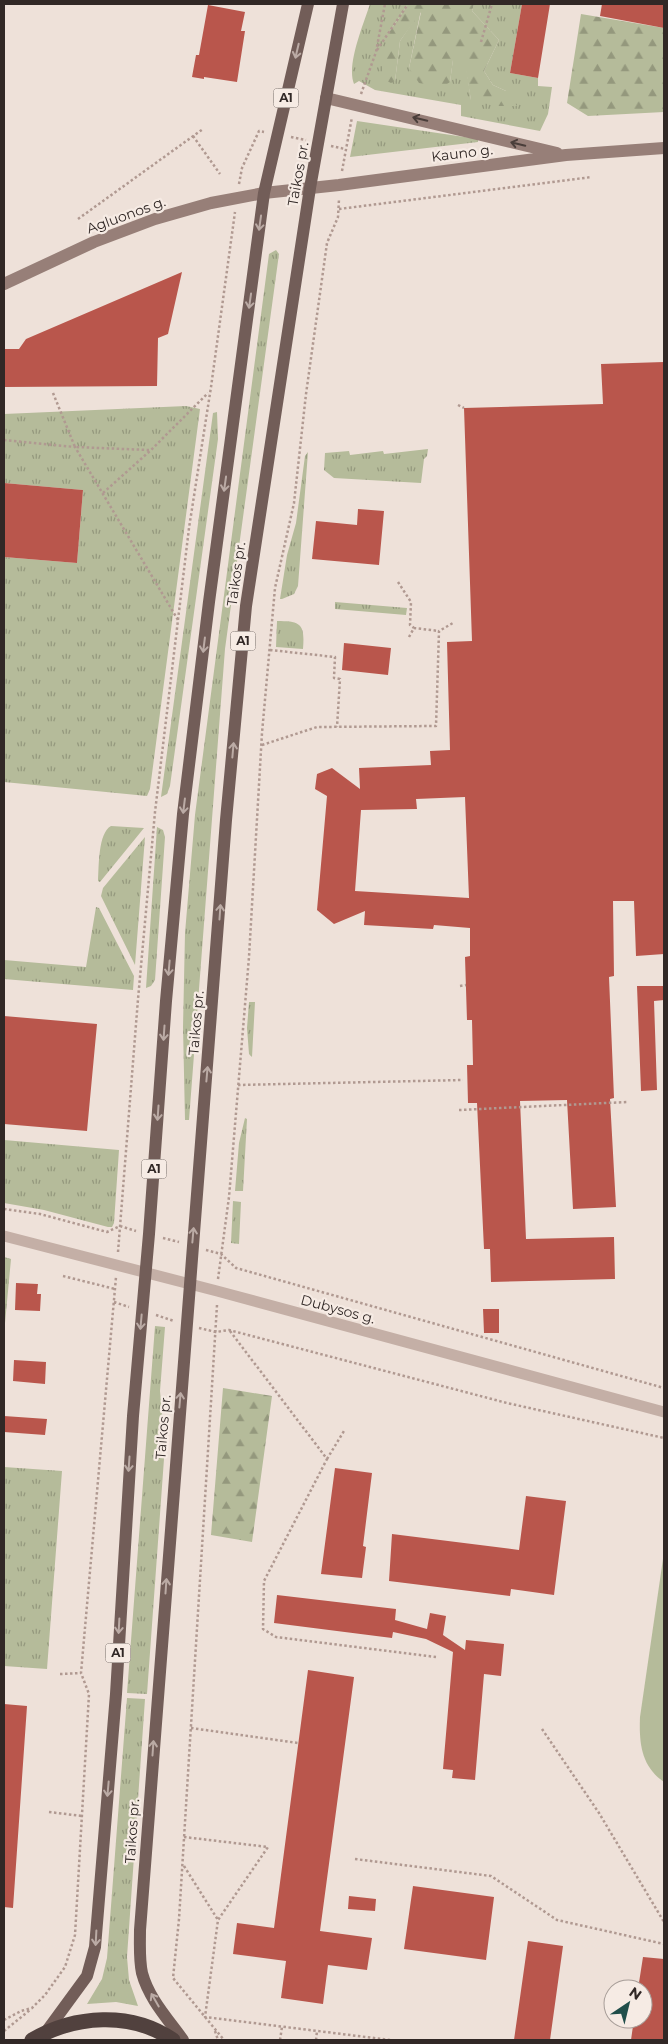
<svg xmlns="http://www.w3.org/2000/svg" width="668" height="2044" font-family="Montserrat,sans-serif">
  <defs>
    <pattern id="grass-tufts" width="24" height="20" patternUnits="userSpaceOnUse" patternTransform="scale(1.25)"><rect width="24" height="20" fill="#b5bb9a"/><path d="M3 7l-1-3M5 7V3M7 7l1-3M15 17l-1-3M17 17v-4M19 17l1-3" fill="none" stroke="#94987d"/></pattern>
    <pattern id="forest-firs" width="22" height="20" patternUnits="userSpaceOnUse" patternTransform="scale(1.25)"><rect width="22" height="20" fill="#b5bb9a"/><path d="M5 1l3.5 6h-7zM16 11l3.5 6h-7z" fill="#94987d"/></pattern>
  </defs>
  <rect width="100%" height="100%" fill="#eee1d9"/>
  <!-- grass -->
  <path fill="url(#grass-tufts)" d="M370 4H408L390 31 395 81 400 41 421 10 409 68 450 82 453 59H465L471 100 506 91 493 85 484 71 499 40 472 11 474 4H522L510 73 538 78V86L552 87 548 114 540 131 461 116V105L375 90 359 81 354 84C346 65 364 23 370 4Z
    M357 121 478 139V142L350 157Z
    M276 250 279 254 225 649 189 1120H185L183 1027 185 933 195 815 269 254Z
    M186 406 200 409 150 789 147 796 4 782V557L77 563 83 490 4 483V414Z
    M217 412 218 439 170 786 167 794 161 797 213 413Z
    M428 449 427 456 424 459 421 483 334 478 324 470 325 453 349 451 350 455 383 451 384 454Z
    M308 452 298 586 294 594 282 599H280L287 555 296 523 305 456Z
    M335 602 407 608 406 615 335 609Z
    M277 621C301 621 305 624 303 649L276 647Z
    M111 826 144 828 100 882 98 881C99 866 98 833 111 826Z
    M157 827 163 830 165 837 155 980 151 986 146 988Z
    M145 837 135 965 101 896 103 888Z
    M96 907 99 908 134 976 133 990 4 979V960L86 967Z
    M249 1002H255L252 1057 249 1054 247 1028Z
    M245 1118 247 1119 243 1191H235L239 1143Z
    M4 1140 119 1150 114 1223 112 1227H108L44 1210 4 1203Z
    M233 1201 241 1202 239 1244 231 1243Z
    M4 1257 11 1259 4 1334Z
    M155 1326 165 1327 160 1391 165 1445 147 1694 127 1693Z
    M4 1467 62 1471 47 1669 4 1666Z
    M127 1698 145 1699 127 1957 129 1980 138 2006 116 2002 87 2004 102 1979 107 1958Z"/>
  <!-- forest -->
  <path fill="url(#forest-firs)" d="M408 4H474L472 11 499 40 484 71 493 85 506 91 517 106H499L471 100 464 59 453 60 450 82 441 88 419 83 409 68 421 12 400 41 395 81 391 83 381 78 390 31Z
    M581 14 664 28V112L588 116 567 103Z
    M223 1388 272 1396 252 1542 211 1535Z"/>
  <!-- pitch -->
  <path fill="#b5bb9a" d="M664 1552V1782C641 1766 639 1743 640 1717Z"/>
  <!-- building -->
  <path fill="#b9564c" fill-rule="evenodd" d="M522 4H550L538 78 510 73Z
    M602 4H664V28L600 16Z
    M208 5 245 12 241 31H245L237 82 204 77V79L192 77 196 55H199Z
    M182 272 168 334 158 338 157 386 4 387V349H19L26 339Z
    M664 362V954L636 956 634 901H613L614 976 609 977 614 1098 610 1099 616 1207 573 1209 567 1100 520 1101 526 1239 614 1237 615 1279 491 1282 490 1249H484L477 1103H468L467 1065H473L472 1020H467L465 957 470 956V928L434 925 433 929 364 925 365 911 334 924 317 910 327 796 315 789 317 774 332 768 360 789 359 768 431 765 430 751 450 750 447 642 472 641 464 408 603 404 601 364ZM465 797 469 898 355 891 361 810 417 809 416 799Z
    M4 483 83 490 77 563 4 557Z
    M358 509 384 511 379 565 312 559 316 521 357 525Z
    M344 643 391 648 388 675 342 670Z
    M637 986H664V1000L654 1001 657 1090 641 1091Z
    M4 1016 97 1024 87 1131 4 1124Z
    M16 1283 38 1284 37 1294H41L40 1311 15 1310Z
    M483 1309H499V1333H484Z
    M14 1360 46 1362 45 1384 13 1381Z
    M4 1416 47 1419 45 1435 4 1432Z
    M335 1468 372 1473 363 1546 366 1547 362 1578 321 1574Z
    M526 1496 566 1501 554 1595 511 1589 510 1596 389 1581 392 1534 519 1550Z
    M277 1595 396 1609 395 1620 427 1629 430 1613 446 1616 443 1635 465 1650 466 1640 504 1644 501 1676 484 1674 475 1780 452 1778 453 1770 443 1769 453 1652 426 1639 393 1632 392 1638 274 1623Z
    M308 1670 354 1677 320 1931 372 1938 367 1970 328 1965 323 2004 281 1998 286 1961 233 1954 237 1923 274 1928Z
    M4 1704 27 1706 13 1908 4 1907Z
    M413 1886 494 1897 486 1960 404 1949Z
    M349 1896 376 1899 375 1911 348 1909Z
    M528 1941 563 1946 550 2040H514Z
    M643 1957 664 1959V2040H631L634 2019H643V1989H638Z"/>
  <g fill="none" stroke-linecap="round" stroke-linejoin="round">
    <!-- path -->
    <path stroke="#b09991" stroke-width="2.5" stroke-dasharray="2.5 2.5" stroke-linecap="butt" d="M481 42 492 4
      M377 50 408 4
      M361 94 376 52 385 4
      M193 136 220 174
      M291 137 306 140
      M331 146 345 149
      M342 171 352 117
      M239 184 242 168 259 131 264 132
      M339 209 592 177
      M78 219 203 129
      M53 393 75 447 149 450
      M458 405 464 408
      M4 440 75 447 178 620
      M103 493 151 450 208 393
      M398 582 411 602 410 625 414 628
      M409 637 414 628 439 631
      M270 650 335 657 334 678 340 679 337 727
      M262 745 317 727 436 726 439 631 453 623
      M460 986 466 985
      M238 1085 463 1080
      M459 1110 627 1102
      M4 1209 40 1214 107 1232 120 1226 136 1231
      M163 1238 179 1242
      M206 1250 221 1254 236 1268 664 1388
      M118 1252 138 999 155 812 189 528 211 387 235 212
      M63 1276 115 1289
      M218 1279 229 1197 249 957 262 733 275 588 294 503 306 394 327 243 338 217 339 199
      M114 1302 129 1307
      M217 1305 179 1919 173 1978 224 2040
      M156 1315 174 1321
      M199 1328 216 1332 229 1330 507 1403 664 1438
      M230 1331 327 1459 264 1581 263 1629 276 1637 436 1657
      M327 1459 344 1431
      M60 1674 81 1673
      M191 1728 298 1743
      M542 1729 599 1813 664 1922
      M49 1812 82 1816
      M184 1837 268 1847 218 1920 205 2017 390 2040
      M355 1859 491 1876 557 1920 664 1944
      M184 1866 218 1920
      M4 2020 21 2011 32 2008 45 1995 65 1967 75 1935 89 1694 81 1673 116 1277
      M4 2031 30 2010
      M215 2031 218 2040
      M280 2040 282 2027
      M316 2040 317 2031"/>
    <!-- street -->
    <path stroke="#c4afa6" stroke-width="11" d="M4 1236 217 1291 664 1412"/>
    <!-- secondary -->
    <path stroke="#977f78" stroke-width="12" d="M326 98 557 153
      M4 284 94 242 155 219 211 203 264 193 339 185 566 155 664 148"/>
    <!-- primary -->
    <path stroke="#725d58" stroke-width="12" d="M46 2032 87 1976 95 1947 116 1694 133 1416 149 1234 166 1001 183 814 209 602 264 193 308 4
      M183 2040C168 2019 149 1999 142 1973 139 1959 140 1944 140 1930L226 820 246 606 310 188 343 4"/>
    <!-- highway -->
    <path stroke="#51413e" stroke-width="15" d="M32 2040C75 2015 131 2011 173 2040"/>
  </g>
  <!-- one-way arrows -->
  <defs><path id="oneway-shaft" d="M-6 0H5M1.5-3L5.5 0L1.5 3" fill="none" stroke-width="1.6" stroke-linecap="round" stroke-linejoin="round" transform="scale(1.25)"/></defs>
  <g stroke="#bbaba5">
    <use href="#oneway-shaft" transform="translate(297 51) rotate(103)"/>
    <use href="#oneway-shaft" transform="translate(260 223) rotate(98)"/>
    <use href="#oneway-shaft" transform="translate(250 301) rotate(98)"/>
    <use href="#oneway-shaft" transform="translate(225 484) rotate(98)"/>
    <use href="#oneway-shaft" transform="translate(204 645) rotate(97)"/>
    <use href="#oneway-shaft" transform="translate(233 750) rotate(-85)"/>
    <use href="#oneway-shaft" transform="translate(184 806) rotate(97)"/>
    <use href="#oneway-shaft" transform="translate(220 912) rotate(-86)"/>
    <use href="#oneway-shaft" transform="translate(169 968) rotate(95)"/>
    <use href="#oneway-shaft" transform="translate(164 1033) rotate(94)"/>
    <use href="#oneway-shaft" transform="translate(207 1074) rotate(-85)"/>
    <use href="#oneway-shaft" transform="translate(158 1113) rotate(94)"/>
    <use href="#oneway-shaft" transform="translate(193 1235) rotate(-85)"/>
    <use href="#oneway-shaft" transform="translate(141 1322) rotate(95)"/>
    <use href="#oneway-shaft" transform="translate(180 1400) rotate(-85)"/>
    <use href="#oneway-shaft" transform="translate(129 1464) rotate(94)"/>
    <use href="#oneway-shaft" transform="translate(166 1586) rotate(-86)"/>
    <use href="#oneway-shaft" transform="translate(119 1626) rotate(93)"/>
    <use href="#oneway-shaft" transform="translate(153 1748) rotate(-86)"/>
    <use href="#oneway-shaft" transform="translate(108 1789) rotate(95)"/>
    <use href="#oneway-shaft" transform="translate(96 1938) rotate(93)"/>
    <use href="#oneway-shaft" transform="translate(155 2000) rotate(-120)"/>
  </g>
  <g stroke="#4a3e3a">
    <use href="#oneway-shaft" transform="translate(420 119) rotate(-166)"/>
    <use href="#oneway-shaft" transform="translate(518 144) rotate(-166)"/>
  </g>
  <g text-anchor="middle" stroke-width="4.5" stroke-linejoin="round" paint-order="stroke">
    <!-- shield labels -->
    <g fill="#f6ebe4" stroke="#6c625f" stroke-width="1">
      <rect x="273.5" y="88.5" width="25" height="19" rx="4"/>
      <rect x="230.5" y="631.5" width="25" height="19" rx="4"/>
      <rect x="141.5" y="1159.5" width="25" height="19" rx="4"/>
      <rect x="105.5" y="1643.5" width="25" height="19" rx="4"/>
    </g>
    <g font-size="12" font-weight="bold" fill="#312826">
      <text x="286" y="102">A1</text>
      <text x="243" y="645">A1</text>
      <text x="154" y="1173">A1</text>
      <text x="118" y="1657">A1</text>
    </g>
    <!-- street labels -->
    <g font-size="14" fill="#312826" stroke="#f6ebe4">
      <text transform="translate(462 153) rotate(-7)" y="5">Kauno g.</text>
      <text transform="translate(298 174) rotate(-80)" y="5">Taikos pr.</text>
      <text transform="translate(126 215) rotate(-20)" y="5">Agluonos g.</text>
      <text transform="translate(236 574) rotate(-82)" y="5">Taikos pr.</text>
      <text transform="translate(196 1023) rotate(-85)" y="5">Taikos pr.</text>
      <text transform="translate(338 1309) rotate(15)" y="5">Dubysos g.</text>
      <text transform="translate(163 1427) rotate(-85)" y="5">Taikos pr.</text>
      <text transform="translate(132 1831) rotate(-86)" y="5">Taikos pr.</text>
    </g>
  </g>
  <!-- border -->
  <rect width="668" height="2044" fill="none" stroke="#312826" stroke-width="10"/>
  <!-- north arrow -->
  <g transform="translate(628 2004) rotate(35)"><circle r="24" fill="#f6ebe4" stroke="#a79d98"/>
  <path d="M0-4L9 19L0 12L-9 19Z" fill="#204e4a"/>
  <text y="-8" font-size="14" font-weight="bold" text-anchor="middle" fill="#312826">N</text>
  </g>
</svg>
